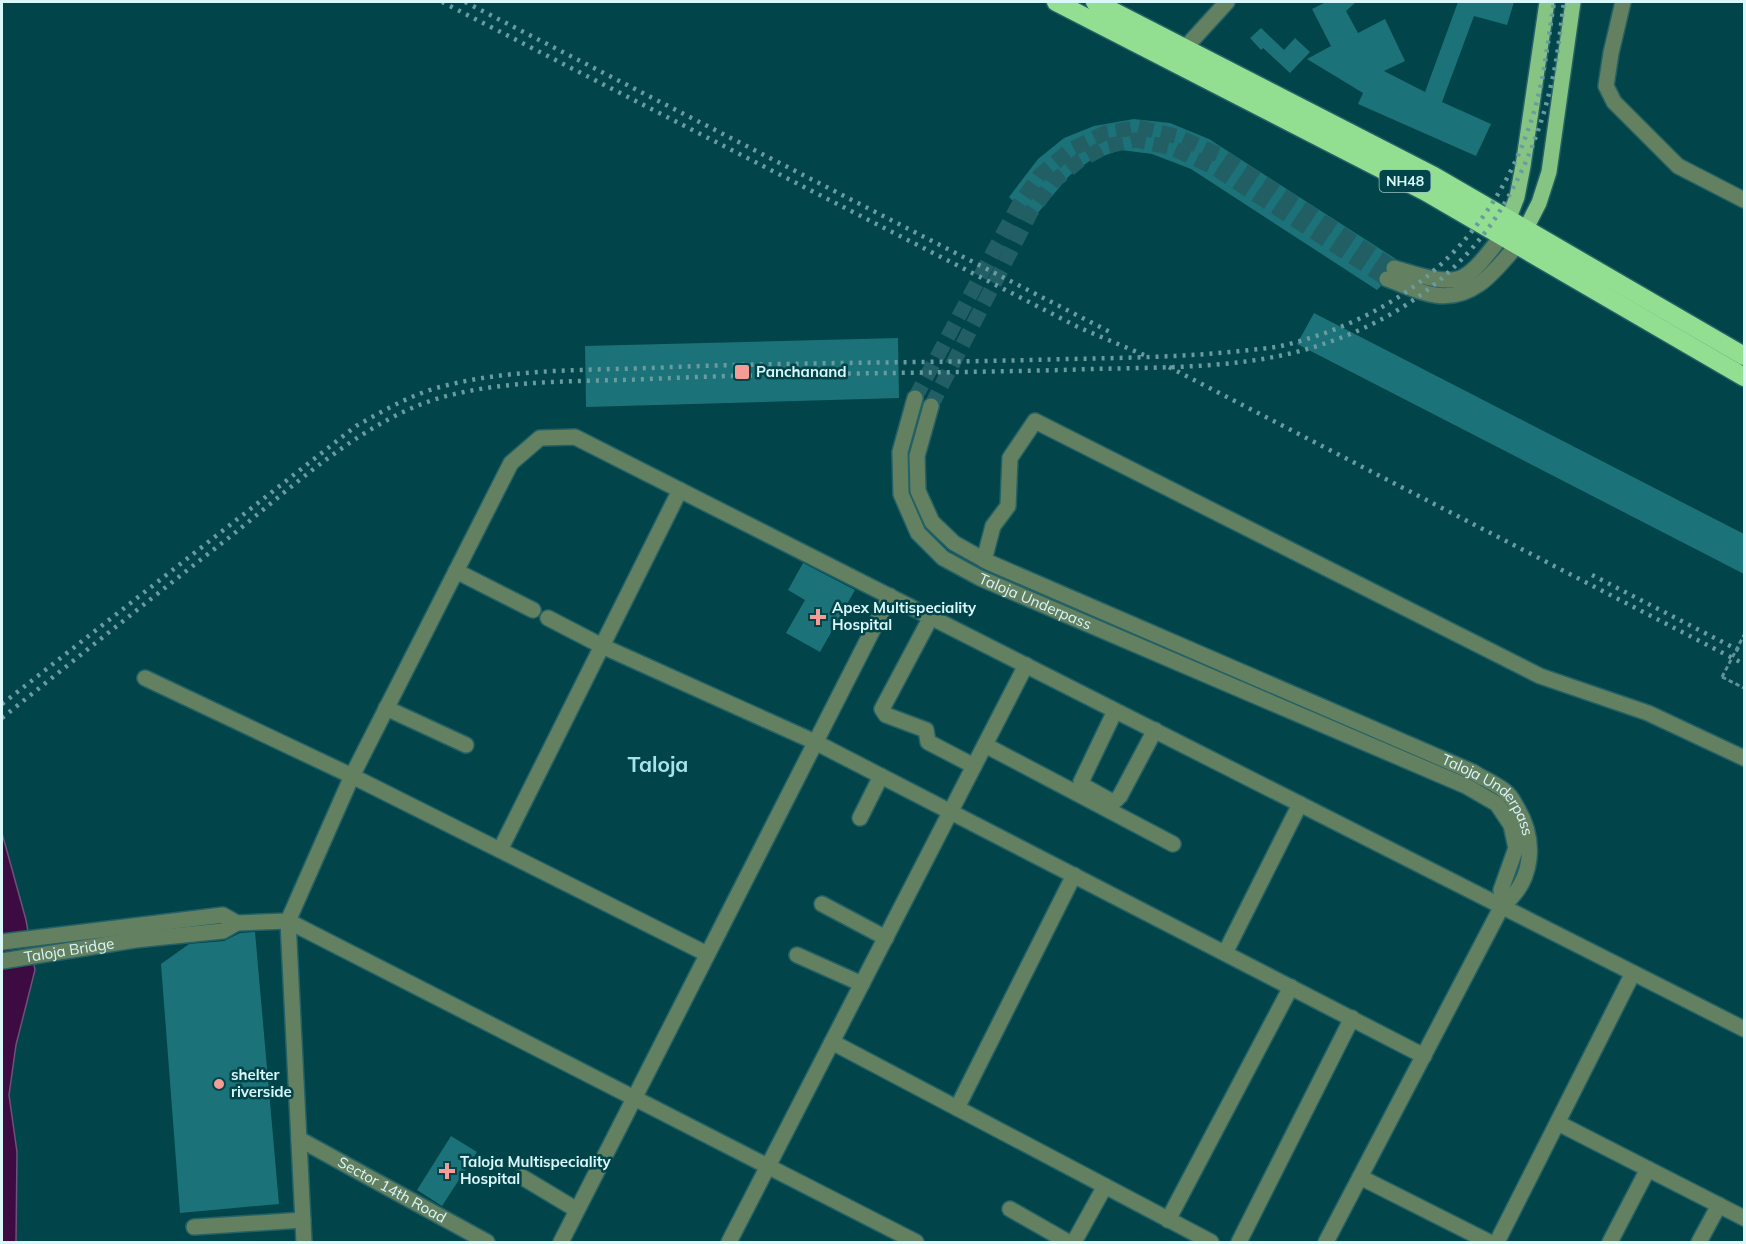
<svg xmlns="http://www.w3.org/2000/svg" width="1746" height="1244" font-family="Mulish,sans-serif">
  <rect width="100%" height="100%" fill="#01444a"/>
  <!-- water -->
  <path fill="#3c0b41" stroke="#6b5278" stroke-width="1.5" d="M2 833 26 920 35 970 16 1045 9 1095 17 1152 16 1242H2Z"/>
  <!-- building -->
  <path fill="#1c7279" d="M1326 2H1356L1346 11 1358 33 1385 19 1405 61 1384 71 1425 92 1458 2H1514L1507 25 1474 16 1442 102 1491 124 1476 156 1358 104 1363 93 1307 59 1331 46 1312 9Z
    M1261 28 1284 50 1295 38 1310 52 1290 73 1263 48 1261 50 1250 38Z
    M1134 119 1170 123 1209 139 1396 259 1388 261 1384 270 1378 275V281L1381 286 1377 290 1191 169 1152 154 1121 150 1091 160 1069 176 1037 214 1018 206 1009 197 1038 159 1064 138 1094 126Z
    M1314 313 1744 534V574L1297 344Z
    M898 338 899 398 586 407 585 346Z
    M803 563 855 590 820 652 786 633 805 600 788 590Z
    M255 932 279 1204 180 1213 161 964 189 944 224 941 240 933Z
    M451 1136 477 1152 442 1206 417 1190Z"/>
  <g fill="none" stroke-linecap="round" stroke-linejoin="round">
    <!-- minor-tunnel -->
    <path stroke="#225f64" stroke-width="15" stroke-dasharray="15 8" stroke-linecap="butt" d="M915 398 1018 206 1040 175 1070 150 1105 133 1138 127 1179 137 1220 155 1394 268
      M931 406 1031 212 1053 182 1079 161 1107 146 1136 140 1172 148 1213 167 1387 279"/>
    <defs>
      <g id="minor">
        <path d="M1623 2 1611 53 1606 86 1614 102 1678 166 1744 200"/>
        <path d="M1185 48 1227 2"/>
        <path d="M1394 268C1412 273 1445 286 1463 277 1478 269 1491 249 1502 236"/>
        <path d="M1387 279C1402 284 1419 293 1435 295 1473 301 1495 271 1517 245"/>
        <path id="s1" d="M915 398 900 452 901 494 918 533 943 558 980 578 1466 786 1497 804 1511 825 1516 848 1501 890 1502 906"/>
        <path id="s2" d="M931 406 917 456 918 491 932 522 954 543 988 562 1473 772C1483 779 1500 785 1508 794 1511 797 1514 802 1516 806 1537 840 1534 881 1502 906L1326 1242"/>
        <path d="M984 560 993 526 1008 506 1010 458 1035 421 1540 676 1648 713 1744 758"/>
        <path d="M456 571 533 610"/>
        <path d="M931 617 882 709 886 715 926 730 928 742 974 766"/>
        <path d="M548 618 602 646 815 742 1424 1056"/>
        <path d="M145 678 352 776 707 954"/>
        <path d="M386 708 466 745"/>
        <path d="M1115 711 1081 782 1084 786 1111 801H1115L1120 796 1155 730"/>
        <path d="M985 745 1173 844"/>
        <path d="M860 818 881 776"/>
        <path d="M500 850 680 490"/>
        <path d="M822 904 886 938"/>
        <path d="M2 942 223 915 237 923"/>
        <path d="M1225 953 1300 804"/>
        <path d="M797 955 862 984"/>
        <path id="s3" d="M2 961 135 940 223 931 237 923 288 921 916 1242"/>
        <path d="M832 1042 1211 1242"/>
        <path d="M957 1108 1074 875"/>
        <path d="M1558 1123 1744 1218"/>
        <path id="s4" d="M299 1139 487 1242"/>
        <path d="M522 1177 577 1210"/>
        <path d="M1360 1177 1489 1242"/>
        <path d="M1010 1209 1068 1242"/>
        <path d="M1168 1220 1291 987"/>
        <path d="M194 1227 303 1220"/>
        <path d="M304 1242 288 921 352 776 511 463 540 438 575 437 1744 1029"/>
        <path d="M561 1242 890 596"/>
        <path d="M729 1242 1026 665"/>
        <path d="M1074 1242 1105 1186"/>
        <path d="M1239 1242 1352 1018"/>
        <path d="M1497 1242 1633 973"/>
        <path d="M1610 1242 1648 1169"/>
        <path d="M1699 1242 1719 1205"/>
      </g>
      <path id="major" d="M1505 228 1517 197 1523 166 1547 2
        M1520 240 1539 203 1549 172 1573 2"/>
      <path id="highway" d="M1056 2 1426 192 1744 377
        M1095 2 1434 176 1744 356"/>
    </defs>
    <!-- minor casing -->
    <use href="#minor" stroke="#246166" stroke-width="18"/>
    <!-- major casing -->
    <use href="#major" stroke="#246166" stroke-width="18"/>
    <!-- highway casing -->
    <use href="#highway" stroke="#246166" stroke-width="21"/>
    <!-- path -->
    <path stroke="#5f9296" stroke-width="3" stroke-dasharray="4.5 3" stroke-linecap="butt" d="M1722 677 1744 688"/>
    <!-- minor -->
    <use href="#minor" stroke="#638161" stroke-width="15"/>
    <!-- major -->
    <use href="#major" stroke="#86c484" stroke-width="15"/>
    <!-- highway -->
    <use href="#highway" stroke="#93df91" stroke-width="18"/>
    <!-- rail -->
    <path stroke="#6a9b9f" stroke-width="4.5" stroke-dasharray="3 6" stroke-linecap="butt" d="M442 2 1080 328 1144 355
      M465 2 1110 332
      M1169 367 1744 664
      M1592 575 1744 653
      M2 704 356 426C383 411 410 395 440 387 514 367 595 371 672 367 804 362 936 363 1069 359 1123 358 1177 357 1231 352 1248 350 1265 349 1281 346 1357 328 1428 289 1476 226 1509 184 1532 131 1542 79 1547 53 1550 27 1554 2
      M2 718C78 657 154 596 231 536 292 487 366 418 443 397 509 379 580 382 649 379 797 372 945 374 1093 369 1170 367 1253 369 1326 343 1392 321 1451 281 1492 223 1520 182 1540 134 1551 85 1558 58 1560 29 1564 2"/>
    <!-- path-bridge -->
    <path stroke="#5f9296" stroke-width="3" stroke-dasharray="4.5 3" stroke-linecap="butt" d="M1722 677 1744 635"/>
  </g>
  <!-- markers -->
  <g fill="#f59c96" stroke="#01444a" stroke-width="2">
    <rect x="734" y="364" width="16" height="16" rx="3"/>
    <path d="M815 608h6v6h6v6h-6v6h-6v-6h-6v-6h6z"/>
    <circle cx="219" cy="1084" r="6"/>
    <path d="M444 1162h6v6h6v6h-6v6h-6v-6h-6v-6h6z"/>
  </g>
  <g text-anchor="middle" stroke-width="5" stroke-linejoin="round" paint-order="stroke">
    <!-- shield labels -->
    <rect fill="#01444a" stroke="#99c1c5" stroke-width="1.5" x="1379.5" y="170" width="51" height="22" rx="4.5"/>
    <g font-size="14" font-weight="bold" fill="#daf7fa">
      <text x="1405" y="186">NH48</text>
    </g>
    <!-- poi labels -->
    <g font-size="15" font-weight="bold" fill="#daf7fa" stroke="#01444a" text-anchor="start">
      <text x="756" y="377">Panchanand</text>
      <text x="832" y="613">Apex Multispeciality<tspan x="832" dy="17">Hospital</tspan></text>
      <text x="231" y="1080">shelter<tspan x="231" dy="17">riverside</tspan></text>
      <text x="460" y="1167">Taloja Multispeciality<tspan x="460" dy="17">Hospital</tspan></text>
    </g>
    <!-- street labels -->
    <g font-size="15" fill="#daf7fa" stroke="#01444a">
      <text dy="5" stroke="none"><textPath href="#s1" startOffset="278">Taloja Underpass</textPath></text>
      <text dy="5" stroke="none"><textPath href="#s2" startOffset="746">Taloja Underpass</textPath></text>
      <text dy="5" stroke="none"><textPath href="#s3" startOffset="68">Taloja Bridge</textPath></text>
      <text dy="5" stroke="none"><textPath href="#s4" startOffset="106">Sector 14th Road</textPath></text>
    </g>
    <!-- district labels -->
    <g font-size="21" font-weight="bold" fill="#a8e3e9" stroke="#01444a">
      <text x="658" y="772">Taloja</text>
    </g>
  </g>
  <!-- border -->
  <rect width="1746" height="1244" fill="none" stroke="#daf7fa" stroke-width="6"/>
</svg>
